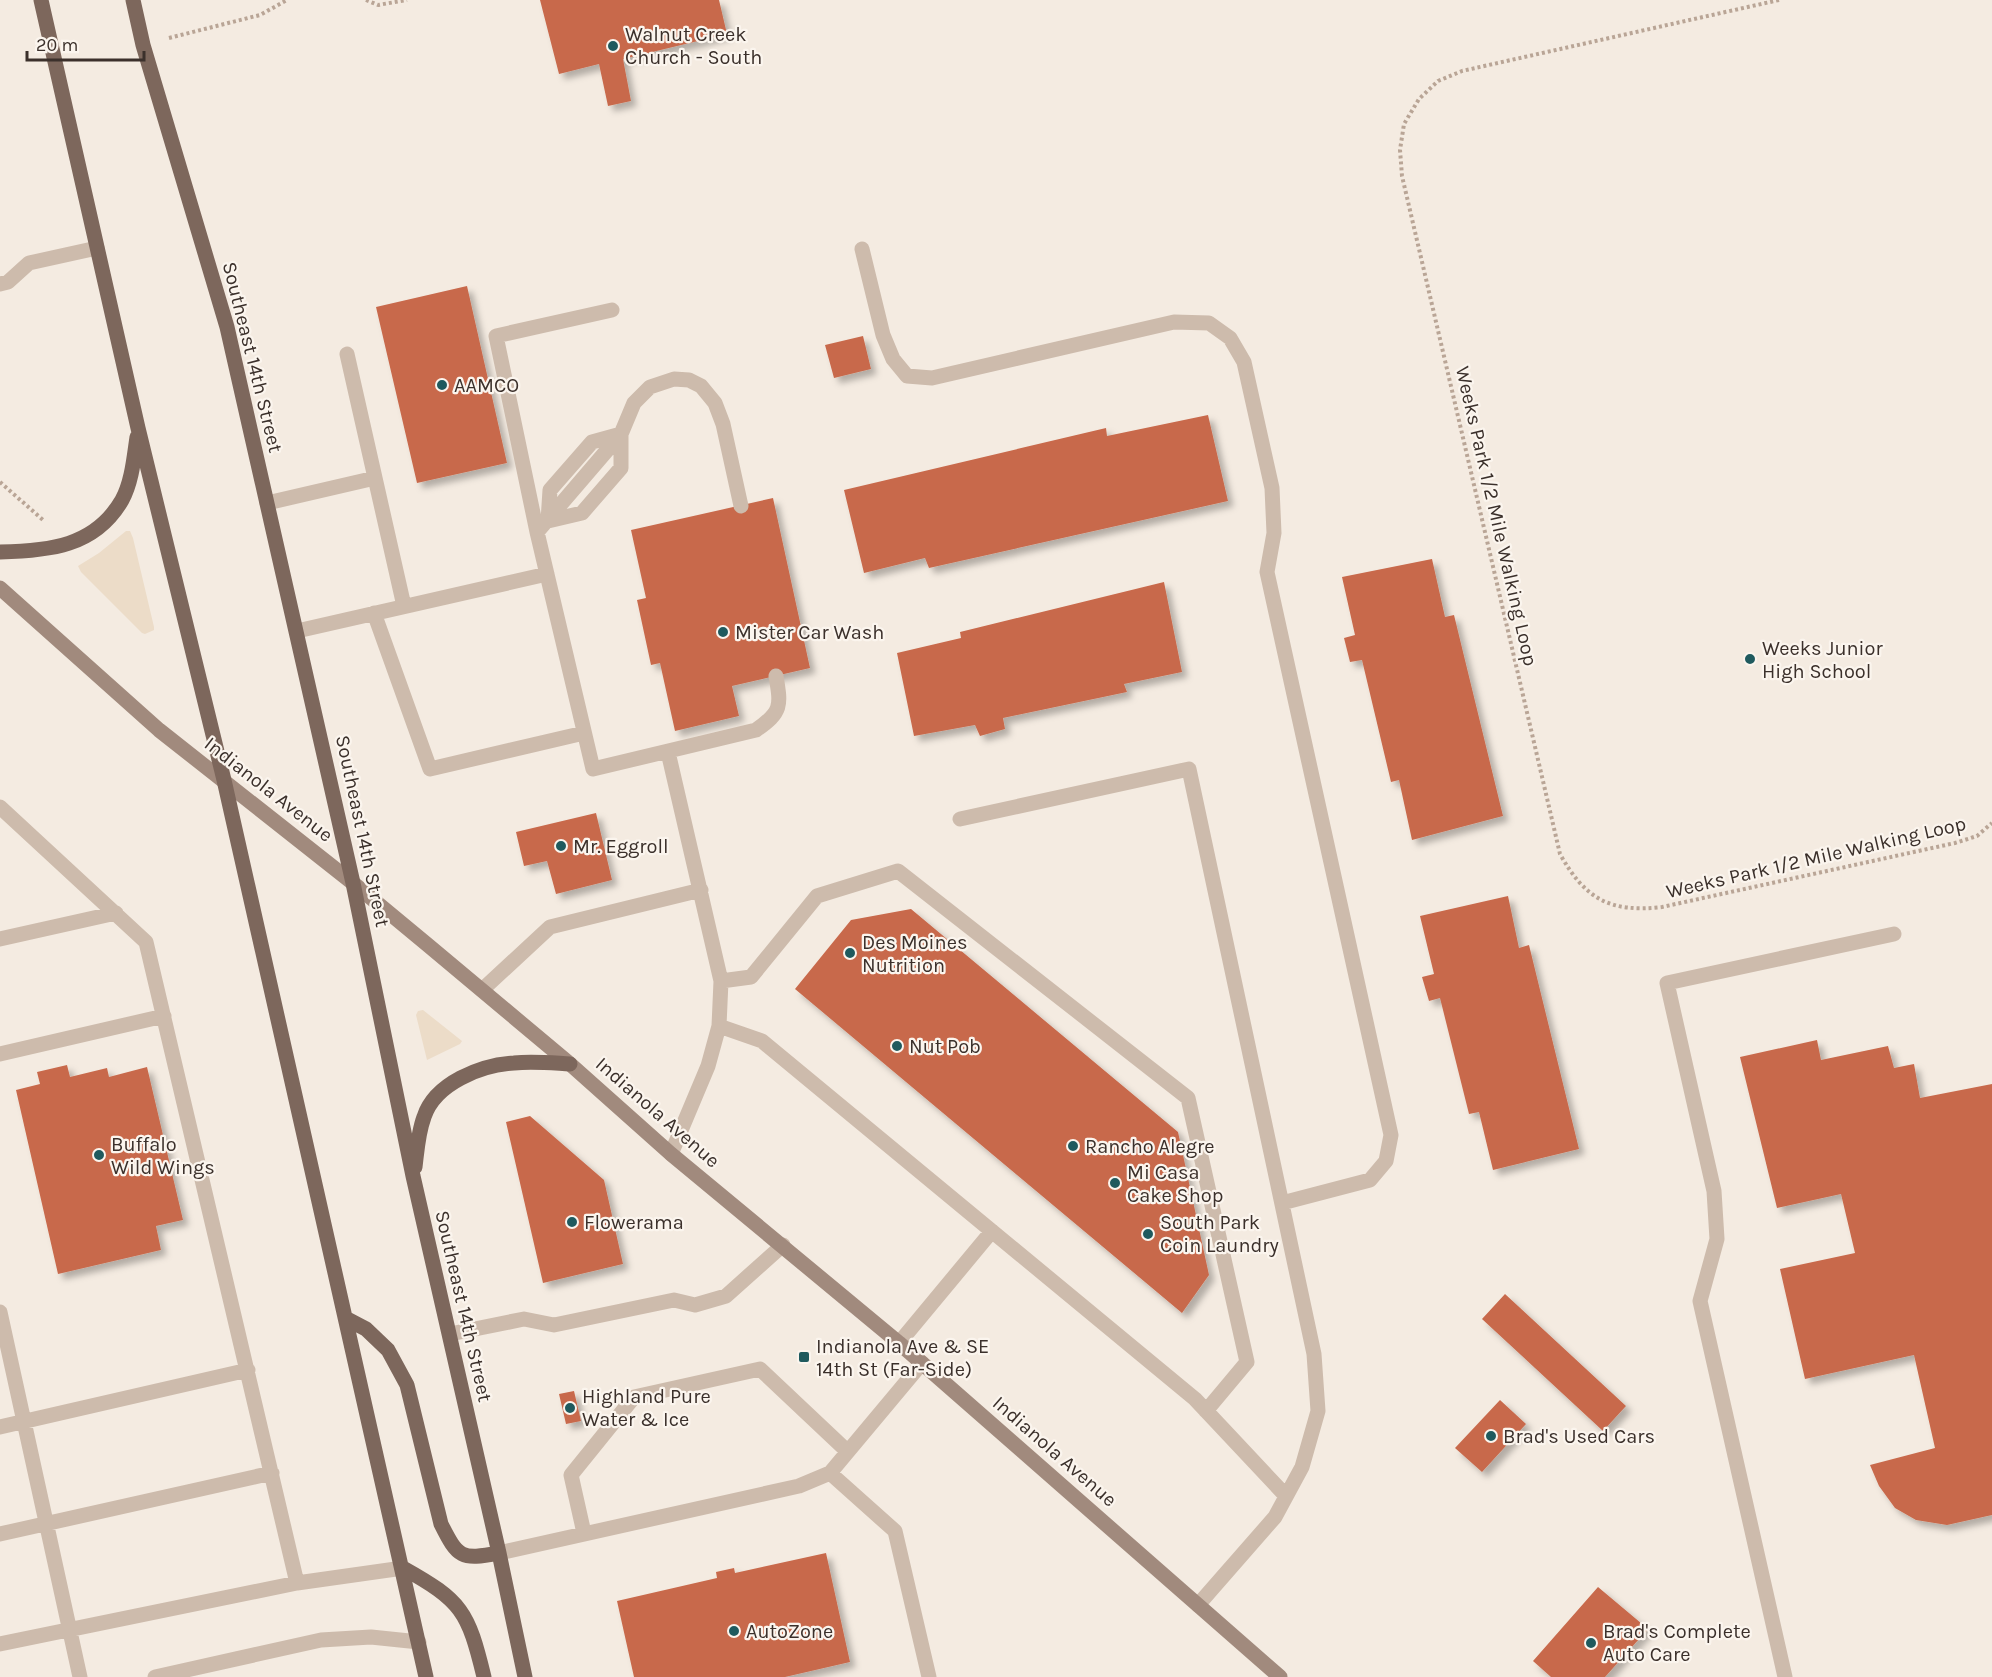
<svg xmlns="http://www.w3.org/2000/svg" width="1992" height="1677" font-family="Karla,sans-serif">
  <defs>
    <filter id="shadow"><feDropShadow dx="5.5" dy="5.5" stdDeviation="3" flood-color="#0004"/></filter>
  </defs>
  <rect width="100%" height="100%" fill="#f4ebe1"/>
  <!-- plaza -->
  <path fill="#ecdcc8" d="M126 531H130L133 538 154 627V630L145 634 142 633 81 572 78 566 99 553Z
    M423 1010 462 1041 460 1044 427 1060 416 1015 418 1011Z"/>
  <!-- building -->
  <path fill="#c8694b" filter="url(#shadow)" d="M540 0H719L727 34 623 59 631 101 608 106 599 64 559 74Z
    M467 286 507 463 417 483 376 307Z
    M863 336 871 369 834 378 825 345Z
    M1208 415 1228 501 929 568 925 558 864 573 844 490 1106 428 1107 436Z
    M773 498 810 668 732 686 739 716 675 731 660 663 651 665 637 600 646 598 631 530Z
    M1432 559 1445 617 1454 615 1503 816 1412 840 1399 780 1391 782 1362 660 1350 662 1344 638 1355 635 1342 577Z
    M1164 582 1182 672 1124 684 1127 692 1003 718 1005 729 980 736 975 725 914 736 897 653 961 638 960 632Z
    M596 813 612 880 556 894 547 861 524 866 516 832Z
    M1508 896 1519 948 1529 945 1579 1149 1493 1170 1479 1112 1469 1114 1440 998 1429 1001 1422 977 1434 974 1420 916Z
    M911 909 1178 1132 1209 1275 1182 1313 795 989 851 920Z
    M1817 1040 1821 1060 1888 1046 1894 1068 1914 1064 1920 1098 1992 1084V1515L1947 1525 1916 1520 1895 1508 1879 1486 1870 1465 1935 1448 1914 1355 1805 1379 1780 1269 1855 1253 1841 1194 1777 1208 1740 1057Z
    M67 1065 70 1077 107 1068 109 1077 147 1067 183 1220 156 1226 161 1250 58 1274 16 1090 40 1084 37 1072Z
    M530 1116 604 1180 623 1264 543 1283 506 1122Z
    M1505 1294 1626 1406 1603 1431 1482 1319Z
    M574 1391 581 1421 566 1424 559 1394Z
    M1500 1400 1526 1424 1482 1472 1455 1448Z
    M826 1553 850 1662 785 1677H634L617 1601 717 1578 716 1572 734 1568 735 1573Z
    M1598 1587 1648 1629 1605 1677H1551L1533 1661Z"/>
  <g fill="none" stroke-linecap="round" stroke-linejoin="round">
    <!-- path -->
    <path stroke="#b9a596" stroke-width="4" stroke-dasharray="3 3" stroke-linecap="butt" d="M366 0 378 5 407 0
      M1779 0 1462 71 1438 81 1419 99 1404 124 1400 150 1402 176 1560 854C1585 899 1610 913 1662 907L1955 843 1977 836 1992 823
      M169 38 260 15 287 0
      M0 482 43 520"/>
    <!-- lane -->
    <path stroke="#cdbbac" stroke-width="15" d="M862 249 883 335 893 359 907 376 932 378 1174 322 1209 323 1230 338 1244 362 1272 488 1274 533 1267 572 1391 1135 1386 1161 1370 1180 1282 1203
      M0 284 8 282 29 263 97 248
      M612 310 496 336 537 532 593 769 756 730C782 712 781 706 776 676
      M347 354 404 606
      M621 434V468L582 513 548 521 550 490 592 442Z
      M267 503 375 478
      M537 532 621 434 634 403 650 387 674 379 689 380 701 386 715 403 723 424 741 506
      M374 613 430 769 584 733
      M297 631 547 574
      M668 752 721 981 719 1026 708 1066 671 1154
      M0 807 146 942 297 1583
      M960 819 1189 769 1314 1354 1318 1411 1302 1467 1275 1517 1198 1605
      M0 939 116 913
      M721 981 751 977 817 896 898 871 1188 1098 1247 1362 1206 1411
      M482 990 550 927 701 890
      M719 1026 762 1041 1195 1399 1286 1496
      M0 1054 164 1016
      M0 1312 80 1677
      M450 1334 524 1319 554 1325 674 1300 695 1305 726 1296 783 1245
      M899 1343 992 1231
      M0 1427 248 1370
      M830 1473 895 1531 929 1677
      M584 1533 571 1475 634 1397 760 1369 847 1451
      M0 1534 272 1473
      M499 1553 799 1486 830 1473 922 1363
      M0 1644 297 1583 403 1568
      M155 1677 321 1640 371 1637 419 1642
      M1785 1677 1700 1301 1717 1239 1714 1191 1667 983 1894 934"/>
    <!-- secondary -->
    <path stroke="#a18a7d" stroke-width="15" d="M0 588 159 730 353 883 429 946 570 1064 671 1154 899 1343 1280 1677"/>
    <!-- primary -->
    <path stroke="#7d675c" stroke-width="15" d="M41 0 138 428 224 780 426 1677
      M133 0 143 45 227 327 353 883 413 1176 499 1553 525 1677
      M0 552C48 551 95 547 122 500 132 482 134 457 137 437
      M415 1167C417 1151 418 1133 424 1117 435 1083 481 1065 514 1063 533 1061 552 1063 570 1064
      M347 1319 366 1329 388 1350 407 1385 441 1524C458 1558 461 1560 499 1553
      M403 1568C462 1601 468 1611 484 1677"/>
  </g>
  <!-- markers -->
  <g fill="#1f5a5e" stroke="#fbf5ee" stroke-width="2">
    <circle cx="613" cy="46" r="6"/>
    <circle cx="442" cy="385" r="6"/>
    <circle cx="723" cy="632" r="6"/>
    <circle cx="1750" cy="659" r="6"/>
    <circle cx="561" cy="846" r="6"/>
    <circle cx="850" cy="953" r="6"/>
    <circle cx="897" cy="1046" r="6"/>
    <circle cx="1073" cy="1146" r="6"/>
    <circle cx="99" cy="1155" r="6"/>
    <circle cx="1115" cy="1183" r="6"/>
    <circle cx="572" cy="1222" r="6"/>
    <circle cx="1148" cy="1234" r="6"/>
    <rect x="798" y="1351" width="12" height="12" rx="3"/>
    <circle cx="570" cy="1408" r="6"/>
    <circle cx="1491" cy="1436" r="6"/>
    <circle cx="734" cy="1631" r="6"/>
    <circle cx="1591" cy="1643" r="6"/>
  </g>
  <g text-anchor="middle" stroke-width="4.5" stroke-linejoin="round" paint-order="stroke">
    <!-- poi labels -->
    <g font-size="20" fill="#3b302b" stroke="#fbf5ee" text-anchor="start">
      <text x="625" y="41">Walnut Creek<tspan x="625" dy="23">Church - South</tspan></text>
      <text x="454" y="392">AAMCO</text>
      <text x="735" y="639">Mister Car Wash</text>
      <text x="1762" y="655">Weeks Junior<tspan x="1762" dy="23">High School</tspan></text>
      <text x="573" y="853">Mr. Eggroll</text>
      <text x="862" y="949">Des Moines<tspan x="862" dy="23">Nutrition</tspan></text>
      <text x="909" y="1053">Nut Pob</text>
      <text x="111" y="1151">Buffalo<tspan x="111" dy="23">Wild Wings</tspan></text>
      <text x="1085" y="1153">Rancho Alegre</text>
      <text x="1127" y="1179">Mi Casa<tspan x="1127" dy="23">Cake Shop</tspan></text>
      <text x="584" y="1229">Flowerama</text>
      <text x="1160" y="1229">South Park<tspan x="1160" dy="23">Coin Laundry</tspan></text>
      <text x="816" y="1353">Indianola Ave &amp; SE<tspan x="816" dy="23">14th St (Far-Side)</tspan></text>
      <text x="582" y="1403">Highland Pure<tspan x="582" dy="23">Water &amp; Ice</tspan></text>
      <text x="1503" y="1443">Brad's Used Cars</text>
      <text x="746" y="1638">AutoZone</text>
      <text x="1603" y="1638">Brad's Complete<tspan x="1603" dy="23">Auto Care</tspan></text>
    </g>
    <!-- street labels -->
    <g font-size="20" fill="#3b302b" stroke="#fbf5ee">
      <text transform="translate(253 357) rotate(76)" y="7">Southeast 14th Street</text>
      <text transform="translate(1497 516) rotate(77)" y="7">Weeks Park 1/2 Mile Walking Loop</text>
      <text transform="translate(269 789) rotate(38)" y="7">Indianola Avenue</text>
      <text transform="translate(363 831) rotate(78)" y="7">Southeast 14th Street</text>
      <text transform="translate(1816 857) rotate(-13)" y="7">Weeks Park 1/2 Mile Walking Loop</text>
      <text transform="translate(658 1112) rotate(41)" y="7">Indianola Avenue</text>
      <text transform="translate(464 1306) rotate(77)" y="7">Southeast 14th Street</text>
      <text transform="translate(1055 1451) rotate(41)" y="7">Indianola Avenue</text>
    </g>
  </g>
  <!-- scale -->
  <path d="M27 51v9h117v-9" fill="none" stroke="#3b302b" stroke-width="3"/>
  <text x="36" y="51" font-size="18" fill="#3b302b" stroke="#fbf5ee" stroke-width="4.5" paint-order="stroke">20 m</text>
</svg>
